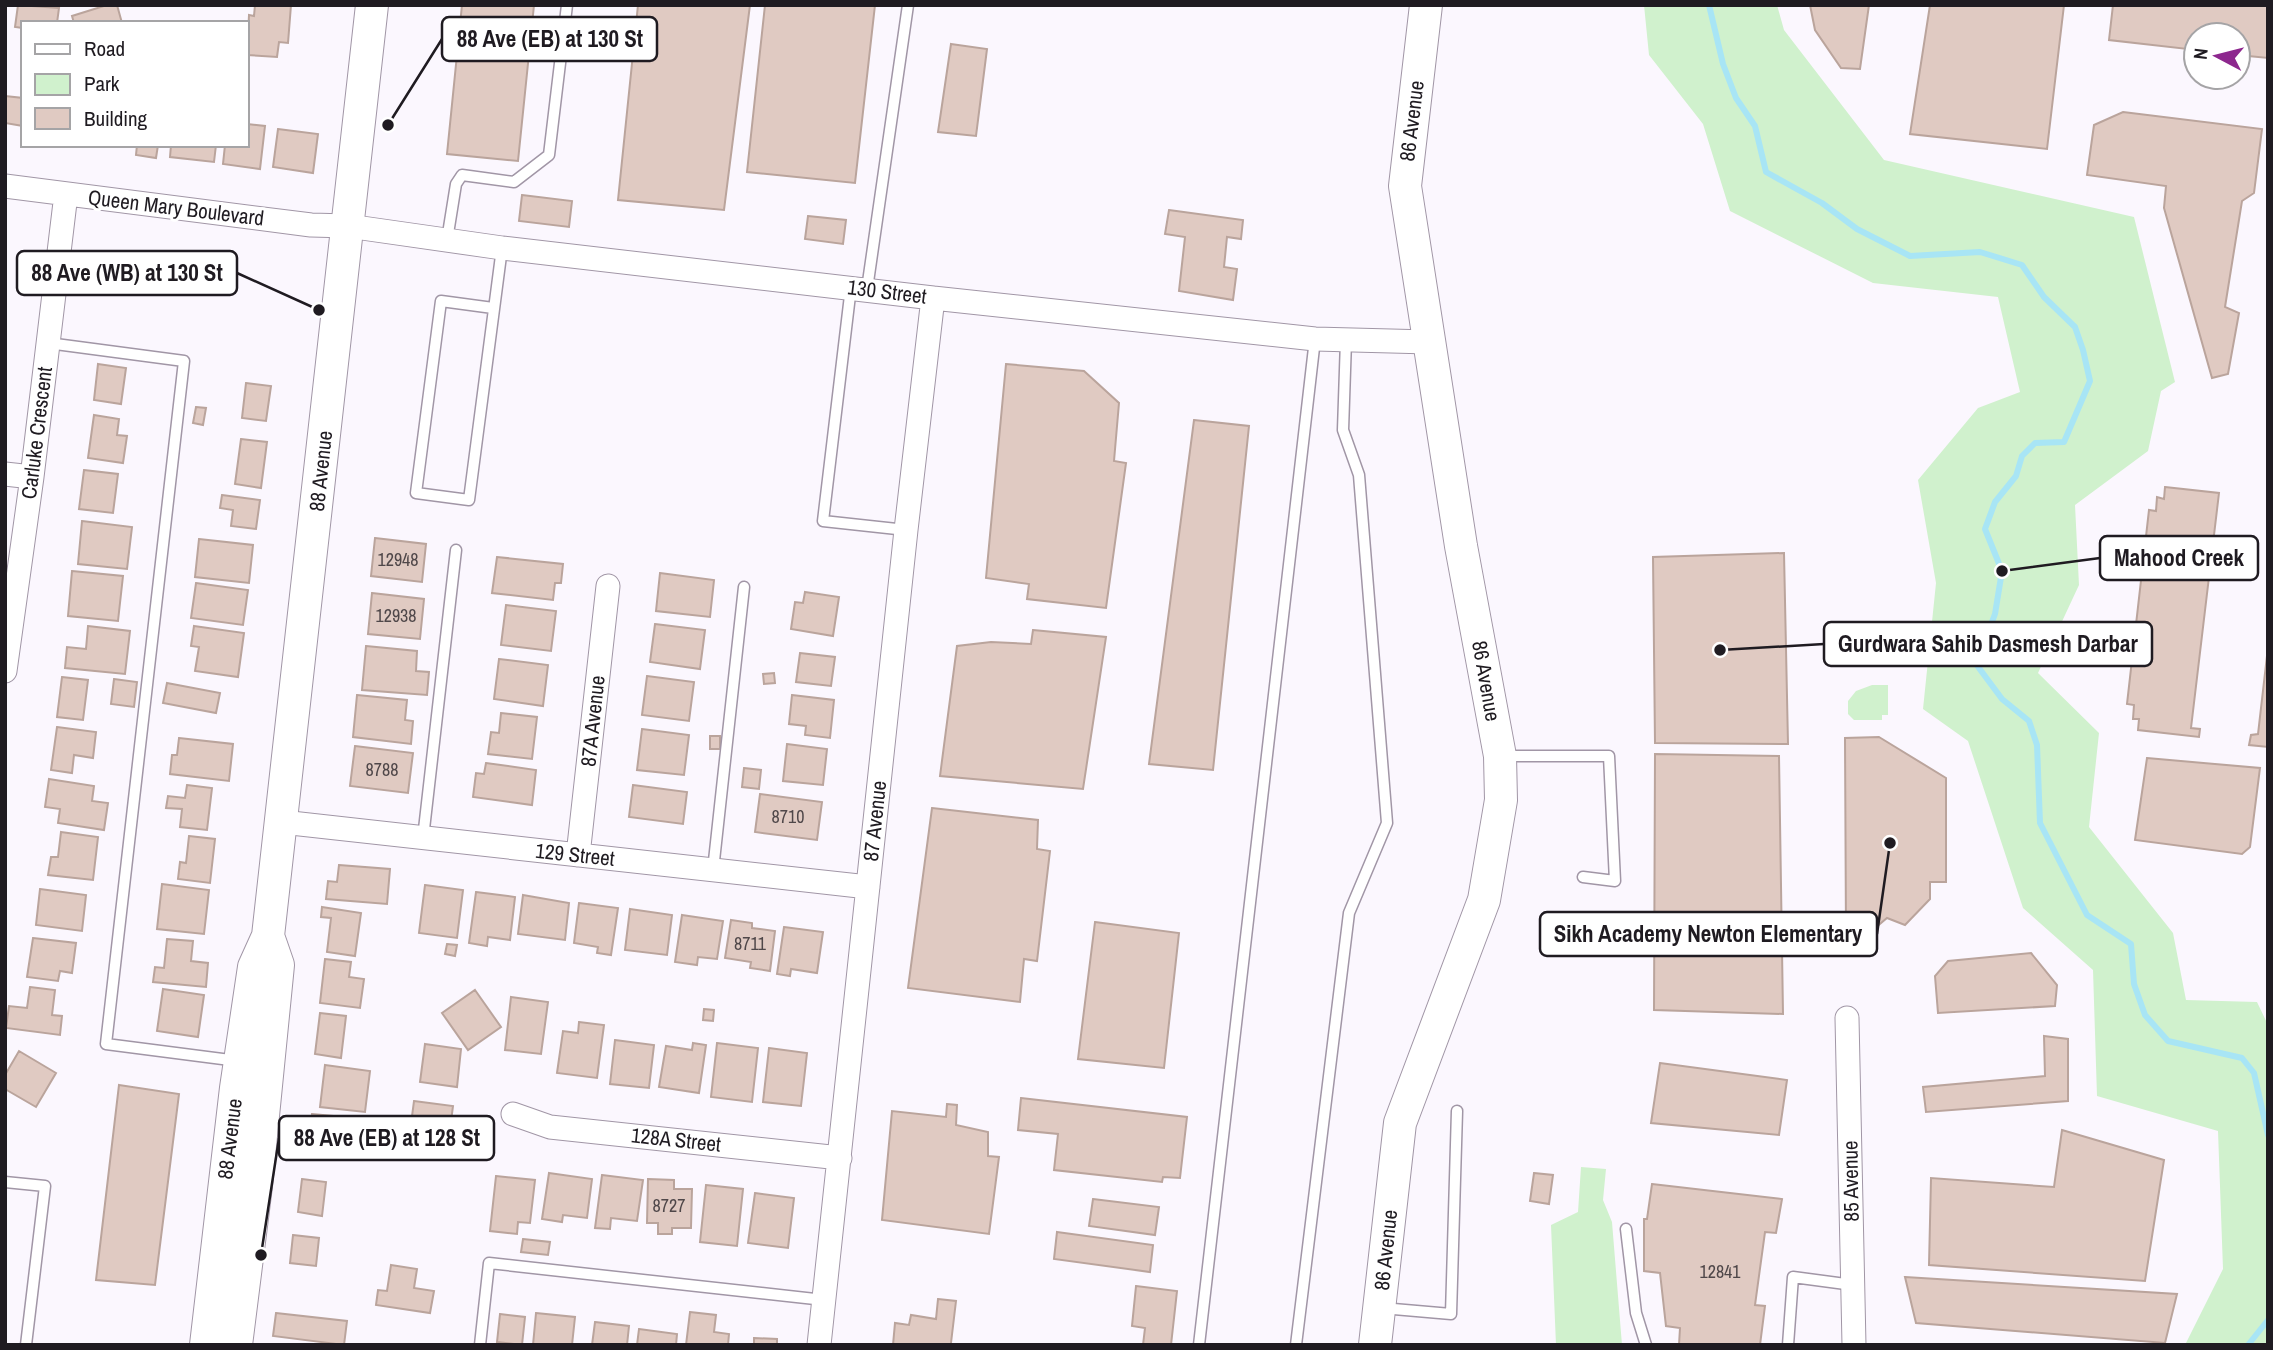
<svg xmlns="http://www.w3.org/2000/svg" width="2273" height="1350" font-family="'Archivo Narrow',sans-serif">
  <rect width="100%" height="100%" fill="#fbf7fe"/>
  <!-- green -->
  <path fill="#d0f1cd" d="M1644 5H1777L1784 30 1884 160 2134 217 2175 382 2161 391 2148 451 2075 505 2079 585 2038 673 2099 733 2089 827 2173 933 2186 1000 2257 1002 2268 1025V1345H2185L2223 1269 2218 1131 2097 1096 2093 970 2023 908 1968 741 1923 709 1936 583 1918 480 1978 408 2020 392 1998 297 1873 283 1730 211 1703 124 1649 55Z
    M1872 685H1888V715H1882V720H1854L1848 714V701L1856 691Z
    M1581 1167 1606 1169 1603 1200 1612 1222 1622 1345H1556L1551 1225 1578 1212Z"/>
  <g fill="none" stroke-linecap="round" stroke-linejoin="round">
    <!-- stream -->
    <path stroke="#a8e5f5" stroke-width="6" d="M1709 5 1723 64 1736 98 1755 126 1766 172 1822 203 1857 229 1910 256 1980 252 2022 265 2044 297 2075 327 2083 350 2090 381 2064 442 2035 443 2022 456 2016 476 1995 502 1985 529 2002 571 1995 614 1976 664 2002 699 2029 721 2037 745 2040 823 2087 915 2131 944 2134 984 2145 1015 2168 1041 2242 1058 2254 1073 2268 1135
      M2248 1345 2268 1320"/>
  </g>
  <!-- building -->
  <path fill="#e0cac2" stroke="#baa49c" stroke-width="2" d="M18 5 59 8 57 23H23V28L15 27Z
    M107 5H117L122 23H74L72 16Z
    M255 5H291L288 43 279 42 277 57 247 55 249 15 254 16Z
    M462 5H534L518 161 447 154Z
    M638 5H750L724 210 618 200Z
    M765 5H875L855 183 747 172Z
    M1810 5H1869L1860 69 1841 68 1815 30Z
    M1930 5H2064L2047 149 1910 134Z
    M2113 5H2268V58L2238 55V35H2196V50L2109 40Z
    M951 44 987 49 976 136 938 132Z
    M5 96 23 98V126L5 123Z
    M2123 112 2262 129 2254 193 2242 201 2225 307 2239 313 2228 374 2212 378 2164 208 2166 186 2087 175 2094 125Z
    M247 124 265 126 260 169 223 164 225 145H247Z
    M278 129 318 134 313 173 273 167Z
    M137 145H158L156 158 136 155Z
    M171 145H216L214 162 170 157Z
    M522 195 572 201 569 227 519 221Z
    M1169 210 1243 220 1241 239 1227 237 1224 267 1237 269 1233 300 1179 291 1185 237 1165 234Z
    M808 216 846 220 843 244 805 239Z
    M98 364 126 368 121 404 94 400Z
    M1006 364 1084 371 1119 403 1114 461 1126 463 1106 608 1027 599 1029 584 986 578Z
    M246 383 271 386 266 421 242 418Z
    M196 407 206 408 203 425 193 423Z
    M94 415 119 419 117 435 127 436 123 463 88 458Z
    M1194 420 1249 426 1213 770 1149 764Z
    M241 439 267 442 261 488 235 484Z
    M84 470 118 474 113 513 79 509Z
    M2165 487 2219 493 2191 728 2200 729 2199 737 2138 730 2139 719H2133L2134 705 2127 704 2149 510 2156 511 2157 497 2164 499Z
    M222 495 260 500 256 529 231 526 233 510 220 508Z
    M82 521 132 527 127 569 78 564Z
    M375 538 426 544 422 582 371 576Z
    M199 539 253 545 249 583 195 577Z
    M1784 553 1788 744 1655 743 1653 557Z
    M497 557 563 564 561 583H555L553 600 492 593Z
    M72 571 123 576 118 621 68 616Z
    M660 573 714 580 710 617 656 611Z
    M196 583 248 590 243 625 191 618Z
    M805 592 839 597 833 636 791 629 795 602 803 603Z
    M372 593 424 599 420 639 368 634Z
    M506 605 556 611 551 651 501 645Z
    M655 624 705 630 700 669 650 662Z
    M88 626 130 631 125 674 65 668 67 647 86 649Z
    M194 626 244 633 238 677 195 671 199 647 191 646Z
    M1033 630 1106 637 1083 789 940 776 957 646 991 642 1031 644Z
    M366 646 417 651 416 671 429 672 427 695 362 690Z
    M2268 647V747L2249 745 2251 735 2258 734Z
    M800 653 835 657 831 686 796 682Z
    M499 659 548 665 543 706 494 699Z
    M774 673 775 683 764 684 763 674Z
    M647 676 694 682 689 721 642 715Z
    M62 677 88 680 83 720 57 717Z
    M114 679 137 682 134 707 111 704Z
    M167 683 220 693 216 713 163 703Z
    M357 695 407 700 405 720 413 721 411 744 353 737Z
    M792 695 834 700 830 738 805 735 806 726 789 724Z
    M501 713 537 717 532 759 488 754 491 732 499 733Z
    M57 727 96 732 93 758 74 755 72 773 51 770Z
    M642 729 689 735 684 775 637 770Z
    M710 736H720V749H710Z
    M1879 737 1946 778V882H1930V899L1905 925 1887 918 1868 934 1846 935 1845 738Z
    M179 738 233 744 229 781 170 774 172 755H177Z
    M787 744 827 749 823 785 783 781Z
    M355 746 413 753 408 793 350 786Z
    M1655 754 1779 756 1783 1014 1654 1010Z
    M2147 758 2260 768 2250 847 2242 854 2135 840Z
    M486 763 536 770 532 805 473 797 476 773 484 774Z
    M744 768 761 770 759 789 742 787Z
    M49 779 94 786 92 801 108 803 104 830 58 823 60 809 45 807Z
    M187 785 212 788 207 830 180 827 182 809 166 808 168 796 185 798Z
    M633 785 687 792 683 824 629 817Z
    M760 794 822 802 817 840 755 832Z
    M932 808 1038 820 1037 849 1050 851 1037 961 1024 959 1020 1002 908 988Z
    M61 832 98 837 93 880 48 875 51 857H58Z
    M189 836 215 839 210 883 178 879 180 862 186 863Z
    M339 865 390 869 387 904 326 899 328 881 337 882Z
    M162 884 209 890 204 934 157 929Z
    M425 885 463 890 457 938 419 933Z
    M40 889 86 895 82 931 36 925Z
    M476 892 515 897 510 940 488 937 487 946 469 943Z
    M523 895 569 903 565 940 518 934Z
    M579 903 618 908 611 955 597 953 598 947 574 943Z
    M322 907 361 913 355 956 327 952 331 918 321 917Z
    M630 909 672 915 667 955 625 950Z
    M682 915 723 921 717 959 698 957 697 965 675 962Z
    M731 920 752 923V928L775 931 770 971 750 968 751 962 725 958Z
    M1095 922 1179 933 1164 1068 1078 1059Z
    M784 927 823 932 817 973 791 969 790 976 777 974Z
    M33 938 76 943 72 973 60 971 58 981 27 977Z
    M167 939 193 941 191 961 208 963 206 987 153 982 155 967 164 968Z
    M447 944 457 945 455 956 445 954Z
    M2031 953 2057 985 2055 1006 1938 1013 1935 976 1948 961Z
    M325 959 351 962 349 977 364 979 360 1008 320 1003Z
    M30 987 55 990 52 1015 62 1016 60 1035 6 1028 9 1006 27 1008Z
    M163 989 204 995 198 1037 157 1031Z
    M475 990 501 1027 468 1050 442 1013Z
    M511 997 548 1002 541 1054 505 1050Z
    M704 1009 714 1010 713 1021 703 1020Z
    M320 1013 346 1016 341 1058 315 1054Z
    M579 1022 604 1025 597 1078 557 1073 563 1031 578 1033Z
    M2044 1036 2068 1039V1101L1926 1112 1923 1087 2045 1076Z
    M615 1040 654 1045 649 1088 610 1084Z
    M693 1043 706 1045 699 1093 659 1087 666 1046 692 1050Z
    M717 1043 758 1048 752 1102 711 1097Z
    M425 1044 461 1049 457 1087 420 1082Z
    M769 1048 807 1053 801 1106 763 1102Z
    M19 1051 56 1073 36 1107 5 1089V1075Z
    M1660 1063 1787 1080 1779 1135 1651 1123Z
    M325 1065 370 1071 365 1112 320 1107Z
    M119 1085 179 1094 155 1285 96 1280Z
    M1021 1098 1187 1117 1180 1178 1163 1177 1162 1182 1054 1170 1058 1134 1018 1130Z
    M414 1101 453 1106 446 1159 407 1154Z
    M947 1104 957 1105 956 1125 988 1132V1156L999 1157 989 1234 882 1220 892 1111 946 1117Z
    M312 1114 365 1119 363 1145 337 1143 336 1150 309 1148Z
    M2062 1130 2164 1160 2145 1281 1929 1265 1931 1178 2054 1187Z
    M549 1173 592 1179 587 1218 563 1215 562 1222 542 1219Z
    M1534 1173 1553 1175 1549 1204 1530 1201Z
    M602 1175 643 1180 637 1221 611 1218 610 1229 595 1228Z
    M496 1176 535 1180 530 1223 518 1222 517 1234 490 1231Z
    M302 1179 326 1182 322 1216 298 1212Z
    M648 1179 674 1180V1189H692L691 1228H672V1234H658V1223H647Z
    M1652 1184 1782 1199 1776 1233 1765 1232 1755 1305 1765 1306 1760 1345H1679L1680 1328 1666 1326 1660 1273 1644 1271V1219H1647Z
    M706 1185 743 1189 737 1246 700 1242Z
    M755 1193 794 1198 788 1248 748 1243Z
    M1093 1199 1159 1207 1155 1235 1089 1226Z
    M1057 1232 1153 1245 1150 1272 1054 1259Z
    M293 1235 319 1238 316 1266 290 1263Z
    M523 1239 550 1242 548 1255 521 1252Z
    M391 1265 417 1269 414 1288 434 1291 430 1313 376 1305 378 1290 387 1291Z
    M1905 1277 2177 1294 2165 1343 1916 1323Z
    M1136 1286 1177 1291 1171 1345H1143L1145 1328 1132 1326Z
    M938 1299 956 1301 951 1343 954 1345H893L895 1323 909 1325 911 1315 936 1319Z
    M690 1312 716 1315 714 1332 729 1334 728 1345H686Z
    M276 1313 347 1321 344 1345 273 1336Z
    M536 1313 575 1317 572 1345H533Z
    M500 1314 525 1317 522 1345 497 1342Z
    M595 1322 629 1326 627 1345H592Z
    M639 1329 677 1334 676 1345H637Z
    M754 1338 777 1339V1345H754Z"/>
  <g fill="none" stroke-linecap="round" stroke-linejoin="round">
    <defs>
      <path id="lane" d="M447 240 456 184 462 175 514 182 549 155 567 5
        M851 287 823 521 906 530
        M867 289 908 5
        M493 308 441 301 416 493 469 500 502 248
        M48 343 184 361 106 1044 238 1061
        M1503 756H1609L1615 881 1583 877
        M423 838 456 550
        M713 870 744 587
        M5 1182 45 1186 26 1345
        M1626 1229 1636 1313 1646 1345
        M1382 1308 1451 1314 1457 1111
        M480 1345 489 1263 824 1300
        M1199 1345 1315 339
        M1296 1345 1349 913 1387 823 1359 475 1343 430 1346 340
        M1788 1345 1793 1277 1853 1285"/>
      <path id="street" d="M5 186 311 225 348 226 502 248 933 298 1315 339 1429 342
        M5 474 32 477
        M5 671 32 477 66 194
        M282 822 868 887
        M578 855 608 586
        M1847 1018 1854 1345
        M513 1114 550 1127 840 1158
        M819 1345 906 530 933 298"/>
      <path id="secondary" d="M206 1345 236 1088 254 967 268 936 372 5
        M236 1345 256 1186 278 965 268 936
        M1375 1345 1400 1123 1484 900 1501 800 1500 756 1461 546 1405 186 1426 5"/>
    </defs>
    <!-- lane casing -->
    <use href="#lane" stroke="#a196a6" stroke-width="13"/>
    <!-- street casing -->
    <use href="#street" stroke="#a196a6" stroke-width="25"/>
    <!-- secondary casing -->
    <use href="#secondary" stroke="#a196a6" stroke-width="34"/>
    <!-- lane -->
    <use href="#lane" stroke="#fff" stroke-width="10"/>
    <!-- street -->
    <use href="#street" stroke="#fff" stroke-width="23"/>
    <!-- secondary -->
    <use href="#secondary" stroke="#fff" stroke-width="32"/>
  </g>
  <g text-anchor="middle" stroke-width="6" stroke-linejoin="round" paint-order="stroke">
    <!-- number labels -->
    <g font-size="18" fill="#4f4749">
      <text x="398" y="566">12948</text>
      <text x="396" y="622">12938</text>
      <text x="382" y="776">8788</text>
      <text x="788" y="823">8710</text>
      <text x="750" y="950">8711</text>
      <text x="669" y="1212">8727</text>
      <text x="1720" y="1278">12841</text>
    </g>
    <!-- street labels -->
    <g font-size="21" fill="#1f1b21" stroke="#fff">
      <text transform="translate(1412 121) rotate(-83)" y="7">86 Avenue</text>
      <text transform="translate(176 208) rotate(7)" y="7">Queen Mary Boulevard</text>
      <text transform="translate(887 292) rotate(7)" y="7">130 Street</text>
      <text transform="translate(37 433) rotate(-83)" y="7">Carluke Crescent</text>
      <text transform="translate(321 471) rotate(-84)" y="7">88 Avenue</text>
      <text transform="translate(1486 681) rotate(80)" y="7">86 Avenue</text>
      <text transform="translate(593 721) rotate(-84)" y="7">87A Avenue</text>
      <text transform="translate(875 821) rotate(-84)" y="7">87 Avenue</text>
      <text transform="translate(575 855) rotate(6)" y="7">129 Street</text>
      <text transform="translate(230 1139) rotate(-83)" y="7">88 Avenue</text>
      <text transform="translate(676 1140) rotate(6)" y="7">128A Street</text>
      <text transform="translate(1851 1181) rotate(-91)" y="7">85 Avenue</text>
      <text transform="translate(1386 1250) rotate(-84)" y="7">86 Avenue</text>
    </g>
  </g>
  <!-- callouts -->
  <path fill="none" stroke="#1f1b21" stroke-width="2.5" d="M388 125L442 39M319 310L237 273M2002 571L2100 558M1720 650L1824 644M1890 843L1877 934M261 1255L279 1138"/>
  <g fill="#1f1b21" stroke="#fff" stroke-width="2.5">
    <circle cx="388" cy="125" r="7"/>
    <circle cx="319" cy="310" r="7"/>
    <circle cx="2002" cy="571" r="7"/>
    <circle cx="1720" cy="650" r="7"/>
    <circle cx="1890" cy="843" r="7"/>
    <circle cx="261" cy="1255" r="7"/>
  </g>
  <g fill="#fff" stroke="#1f1b21" stroke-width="2.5">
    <rect x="442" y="17" width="215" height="44" rx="7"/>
    <rect x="17" y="251" width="220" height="44" rx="7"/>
    <rect x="2100" y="536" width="158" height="44" rx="7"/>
    <rect x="1824" y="622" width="328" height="44" rx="7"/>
    <rect x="1540" y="912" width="337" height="44" rx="7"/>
    <rect x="279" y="1116" width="215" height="44" rx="7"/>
  </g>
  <g font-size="23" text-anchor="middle" font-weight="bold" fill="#1f1b21">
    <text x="550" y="47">88 Ave (EB) at 130 St</text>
    <text x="127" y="281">88 Ave (WB) at 130 St</text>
    <text x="2179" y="566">Mahood Creek</text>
    <text x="1988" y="652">Gurdwara Sahib Dasmesh Darbar</text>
    <text x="1708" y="942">Sikh Academy Newton Elementary</text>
    <text x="387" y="1146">88 Ave (EB) at 128 St</text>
  </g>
  <!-- border -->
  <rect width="2273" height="1350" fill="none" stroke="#1f1b21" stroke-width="14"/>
  <!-- legend -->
  <rect x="21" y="21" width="228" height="126" fill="#ffffff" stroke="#a5a4a6" stroke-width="2"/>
  <rect x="35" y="44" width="35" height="10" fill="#ffffff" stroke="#a5a4a6" stroke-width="2"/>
  <text x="84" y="56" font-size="21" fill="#1f1b21">Road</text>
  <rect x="35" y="74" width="35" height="21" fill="#d0f1cd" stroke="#a5a4a6" stroke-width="2"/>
  <text x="84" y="91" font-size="21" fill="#1f1b21">Park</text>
  <rect x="35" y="108" width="35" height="21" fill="#e0cac2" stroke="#a5a4a6" stroke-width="2"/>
  <text x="84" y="126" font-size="21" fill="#1f1b21">Building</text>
  <!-- north arrow -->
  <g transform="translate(2217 56) rotate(277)"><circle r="33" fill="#ffffff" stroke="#a5a4a6" stroke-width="2"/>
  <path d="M0-5L12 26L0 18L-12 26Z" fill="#8d278e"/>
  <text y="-10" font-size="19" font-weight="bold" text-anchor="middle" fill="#1f1b21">N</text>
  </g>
</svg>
